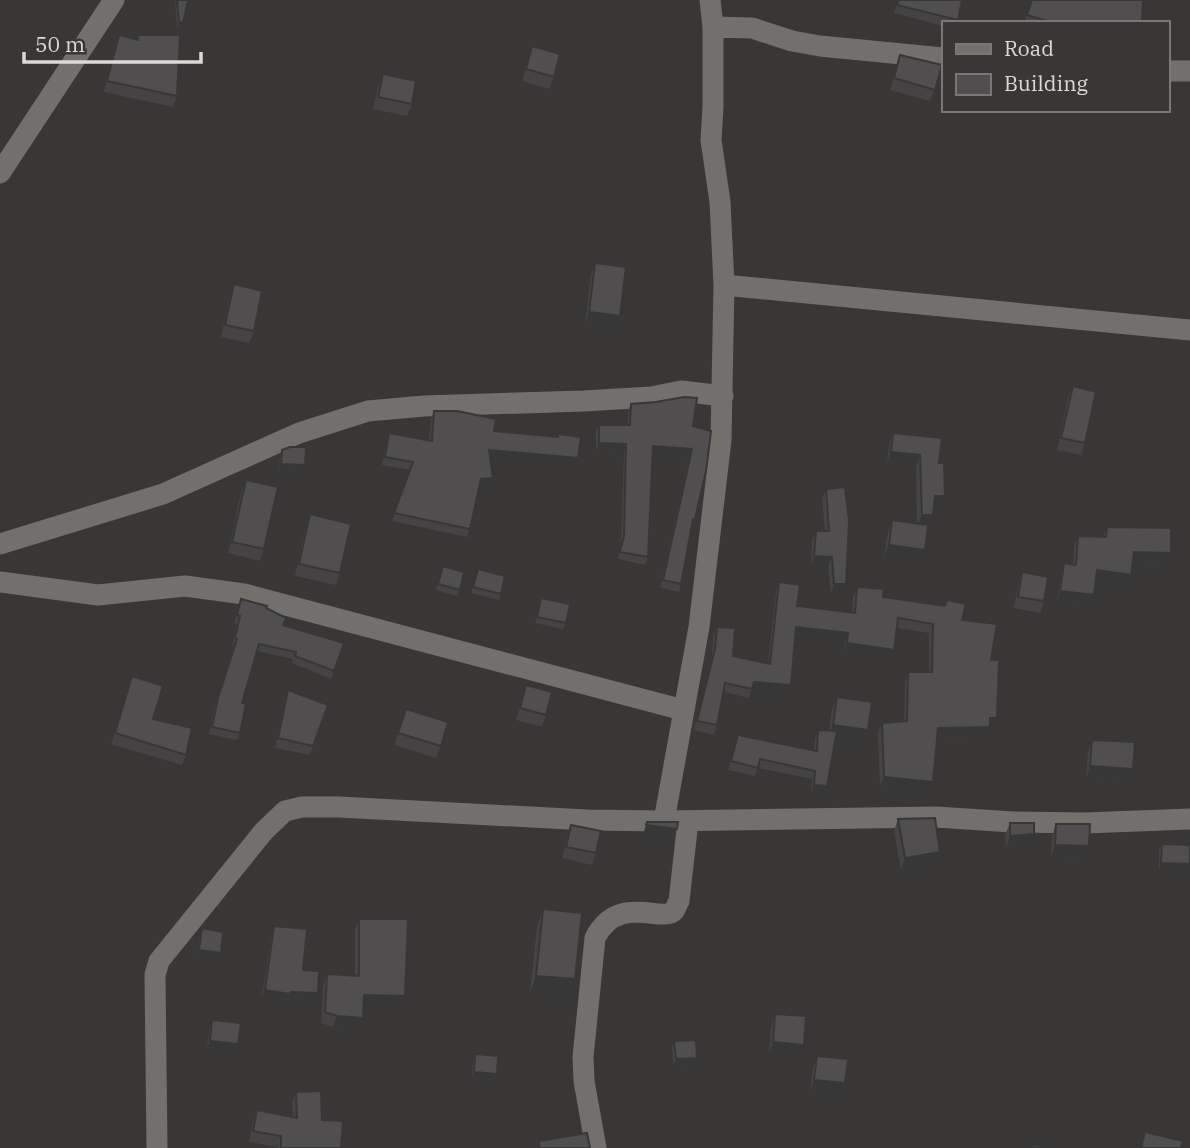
<svg xmlns="http://www.w3.org/2000/svg" width="1190" height="1148" font-family="'IBM Plex Serif',serif">
  <rect width="100%" height="100%" fill="#383735"/>
  <g fill="none" stroke-linecap="round" stroke-linejoin="round">
    <!-- street -->
    <path stroke="#71706d" stroke-width="21" d="M713 27 752 28 792 41 820 46 943 58
      M1167 71H1190
      M0 173 114 0
      M724 285 1190 330
      M0 544 163 494 299 433 368 411 424 406 584 401 651 397 681 391 723 396
      M0 582 98 595 185 586 244 594 683 710
      M664 821 699 627 721 440 724 285 720 202 711 140 713 107V27L710 0
      M157 1148 155 975 159 961 264 831 285 811 302 807H339L587 820 664 821 936 817 1013 822 1085 823 1190 819
      M596 1148 584 1081 583 1057 595 938C618 893 661 923 674 911 676 908 677 904 679 901L688 821"/>
  </g>
  <!-- wall -->
  <path fill="#454344" d="M175 0H188L180 29 177 28Z
    M898 0H962L957 23H943V26L894 13Z
    M1031 0H1138L1142 23H1024Z
    M119 35 136 39 137 35 177 96 173 107 104 92 115 45Z
    M532 46 554 77 549 89 522 81Z
    M900 55 935 90 930 101 890 90Z
    M383 74 412 104 407 116 373 109 378 86Z
    M595 263 620 316 616 327 585 324 591 275Z
    M234 284 254 331 249 343 221 337 230 296Z
    M1073 386 1085 443 1081 455 1057 450 1068 398Z
    M631 404 693 426 695 519 692 527 681 584 679 592 660 588 689 457 653 454 648 557 645 565 618 559 621 543 624 452 596 451V432L599 425H628V412Z
    M434 411 494 431 557 437 558 434 576 466 490 458V485L479 487 470 529 467 537 392 521 410 470 382 465 387 441 389 433 429 440 431 419Z
    M893 433 939 463 945 496 941 508H934L928 527 925 550 920 562 884 557 888 532 892 520 917 524 916 467 887 463 889 444Z
    M282 450 305 465 303 471 279 470 280 456Z
    M246 480 264 549 260 561 228 553 241 492Z
    M826 489 846 584 843 594H831L828 566H811L812 540 816 531H825L822 499Z
    M310 514 340 573 336 585 295 576 306 526Z
    M1107 527 1171 553 1167 564 1133 563 1131 575 1127 585 1096 581 1094 595 1090 606 1057 601 1061 574 1064 563 1073 565 1074 547 1078 536 1103 537Z
    M443 566 460 590 457 596 436 590Z
    M478 569 501 594 499 600 471 593Z
    M1022 572 1044 601 1040 613 1014 608 1018 584Z
    M779 582 797 606 852 613 853 597 857 587 883 597 945 606 947 600 991 660 993 727H990L987 736 937 737 929 791 880 786 878 732 882 723 904 722 905 681 908 672H929V633L897 628 891 659 843 652 845 643 795 637 788 694 751 691 749 698 724 692 717 725 714 735 694 730 712 659 713 636 717 627 733 656 768 663 776 592Z
    M541 598 566 623 563 629 535 623Z
    M241 599 266 608 283 625 344 643 331 679 292 663 293 659 257 651 242 703 240 733 237 740 209 734 215 705 234 646H232L237 624 234 623Z
    M132 676 153 719 186 755 182 765 111 744Z
    M526 685 546 715 542 727 516 720Z
    M288 690 328 705 310 755 275 748 285 699Z
    M837 697 868 730 863 742 836 738 824 795 811 793 812 779 758 768 755 776 728 770 738 735 814 751 815 739 818 730 829 731 832 709Z
    M406 709 441 746 436 758 394 745Z
    M1092 740 1133 769 1129 780 1086 778 1088 752Z
    M898 819 936 864 901 870 894 831Z
    M1010 823 1030 846 1006 848 1005 835Z
    M1056 824 1085 858 1051 857 1052 836Z
    M571 825 596 853 592 865 562 858 567 837Z
    M1162 844 1189 870 1159 869V850Z
    M543 909 569 997 530 993 537 927Z
    M359 919 405 996 401 1008 363 1006 359 1029 333 1027 321 1023 323 985 327 974 355 976V930Z
    M274 926 303 970 316 999 289 998 288 1000 262 996 272 932Z
    M202 928 219 959 197 956 200 934Z
    M775 1014 800 1056 769 1054 771 1026Z
    M212 1020 238 1044 236 1050 207 1047 210 1026Z
    M674 1041 697 1058 694 1064 673 1065 672 1047Z
    M475 1054 497 1074 494 1080 472 1078 473 1060Z
    M817 1056 845 1083 841 1095 810 1092 813 1068Z
    M296 1092 322 1120 341 1148H278V1147L249 1142 253 1121 257 1110 293 1117 292 1103Z"/>
  <!-- shaded-wall -->
  <path fill="#383737" d="M179 22 183 23 180 29 177 28Z
    M589 312 620 316 616 327 585 324Z
    M599 443 626 444 624 452 596 451Z
    M653 446 692 449 689 457 650 454Z
    M489 450 578 458 576 466 486 458Z
    M891 452 920 455 916 467 887 463Z
    M281 464 305 465 303 471 279 470Z
    M493 478 490 485 478 487 481 479Z
    M935 496H945L941 508H931Z
    M922 515H933L928 527H917Z
    M889 545 925 550 920 562 884 557Z
    M1134 552 1171 553 1167 564 1131 563Z
    M814 556 832 557 828 566H811Z
    M1097 570 1131 575 1127 585 1094 581Z
    M834 584H846L843 594H831Z
    M1060 591 1094 595 1090 606 1057 601Z
    M796 627 848 633 845 643 792 637Z
    M847 643 894 650 891 659 843 652Z
    M754 682 791 685 788 694 751 691Z
    M990 718H997L993 727H990L987 736 935 737 938 728Z
    M833 725 868 730 863 742 829 737Z
    M1090 766 1133 769 1129 780 1086 778Z
    M884 777 933 782 929 791 880 786Z
    M814 785 827 786 824 795 811 793Z
    M646 825 677 829 673 841 642 837Z
    M1034 834 1030 846 1006 848 1010 836Z
    M1055 845 1089 846 1085 858 1051 857Z
    M940 852 936 864 901 870 905 858Z
    M1161 863 1190 864V868L1189 870 1159 869Z
    M199 950 221 953 219 959 197 956Z
    M536 976 575 979 569 997 530 993Z
    M265 990 291 992 318 993 316 999 289 998 288 1000 262 996Z
    M364 995 405 996 401 1008 360 1006Z
    M337 1016 363 1018 359 1029 333 1027Z
    M210 1041 238 1044 236 1050 207 1047Z
    M773 1042 804 1045 800 1056 769 1054Z
    M697 1058 694 1064 673 1065 676 1059Z
    M474 1072 497 1074 494 1080 472 1078Z
    M814 1080 845 1083 841 1095 810 1092Z"/>
  <!-- building -->
  <path fill="#504e4f" stroke="#383737" stroke-width="2" d="M177 0H188L183 23 179 22Z
    M899 0H962L958 20 897 5Z
    M1032 0H1143L1142 23H1054L1027 15Z
    M119 35 138 40 137 35H180L177 96 107 81Z
    M532 46 560 54 554 77 526 69Z
    M900 55 942 65 935 90 894 78Z
    M383 74 416 81 412 104 378 97Z
    M595 263 626 267 620 316 589 312Z
    M234 284 262 291 254 331 225 325Z
    M1073 386 1096 392 1085 443 1061 438Z
    M684 397 697 398 693 426 711 431 706 471 695 519H693L681 584 663 580 692 449 653 446 648 557 620 552 624 536 626 444 599 443V425H630L631 404 656 402Z
    M434 411H457L496 419 494 431 558 437V434L581 437 578 458 489 450 493 478 481 479 470 529 394 513 413 462 385 457 389 433 432 441Z
    M893 433 942 438 939 463H944L945 496H935L933 515H922L920 455 891 452Z
    M290 447H306L305 465 281 464 282 450Z
    M246 480 278 487 264 549 232 542Z
    M845 487 849 521 846 584H834L832 557 814 556 816 531H829L826 489Z
    M310 514 351 524 340 573 299 564Z
    M892 520 928 525 925 550 889 545Z
    M1107 527 1171 528V553L1134 552 1131 575 1097 570 1094 595 1060 591 1064 563 1076 565 1078 536 1106 537Z
    M443 566 464 572 460 590 438 584Z
    M478 569 505 576 501 594 473 587Z
    M1022 572 1048 577 1044 601 1018 597Z
    M779 582 800 585 797 606 855 613 857 587 884 589 883 597 945 606 947 600 966 604 962 620 997 624 991 660H999L997 718H990V727L938 728 933 782 884 777 882 723 907 721 908 672H932L933 624 898 618 894 650 847 643 848 633 796 627 791 685 754 682 752 689 725 683 717 725 697 721 715 649 717 627 735 628 733 656 770 664Z
    M541 598 570 604 566 623 537 617Z
    M241 599 267 606 266 608 286 618 283 625 344 643 334 671 295 656 296 652 259 644 242 703 246 704 240 733 212 727 218 698 237 639 235 638 240 616 237 615Z
    M132 676 163 686 153 719 192 728 186 755 115 733Z
    M526 685 552 692 546 715 520 708Z
    M288 690 328 705 313 746 278 738Z
    M837 697 872 702 868 730 833 725Z
    M406 709 448 722 441 746 398 733Z
    M818 730 837 731 827 786 814 785 815 771 760 759 758 768 731 761 738 735 817 751Z
    M1092 740 1135 742 1133 769 1090 766Z
    M935 818 940 852 905 858 898 819Z
    M647 822H678L677 829 646 825Z
    M1010 823H1034V834L1010 836Z
    M1056 824H1090L1089 846 1055 845Z
    M571 825 601 831 596 853 566 847Z
    M1162 844 1190 845V864L1161 863Z
    M543 909 582 913 575 979 536 976Z
    M359 919H408L405 996 364 995 363 1018 337 1016 325 1012 327 974 359 976Z
    M274 926 307 929 303 970 319 971 318 993 291 992 290 994 265 990Z
    M202 928 223 932 221 953 199 950Z
    M775 1014 806 1016 804 1045 773 1042Z
    M212 1020 241 1023 238 1044 210 1041Z
    M696 1040 697 1058 676 1059 674 1041Z
    M475 1054 498 1056 497 1074 474 1072Z
    M817 1056 848 1059 845 1083 814 1080Z
    M321 1091 322 1120 343 1121 341 1148H281V1136L253 1131 257 1110 297 1118 296 1092Z
    M1145 1132 1183 1141 1181 1148H1141Z
    M587 1133 590 1148H540L539 1141Z
    M1033 1145 1060 1148H1032Z"/>
  <!-- legend -->
  <rect x="942" y="21" width="228" height="91" fill="#383735" stroke="#797877" stroke-width="2"/>
  <rect x="956" y="44" width="35" height="10" fill="#71706d" stroke="#797877" stroke-width="2"/>
  <text x="1004" y="56" font-size="21" fill="#dbdad9">Road</text>
  <rect x="956" y="74" width="35" height="21" fill="#504e4f" stroke="#797877" stroke-width="2"/>
  <text x="1004" y="91" font-size="21" fill="#dbdad9">Building</text>
  <!-- scale -->
  <path d="M24 52v10h177v-10" fill="none" stroke="#dbdad9" stroke-width="3.5"/>
  <text x="35" y="52" font-size="21" fill="#dbdad9" stroke="#383735" stroke-width="5" paint-order="stroke">50 m</text>
</svg>
